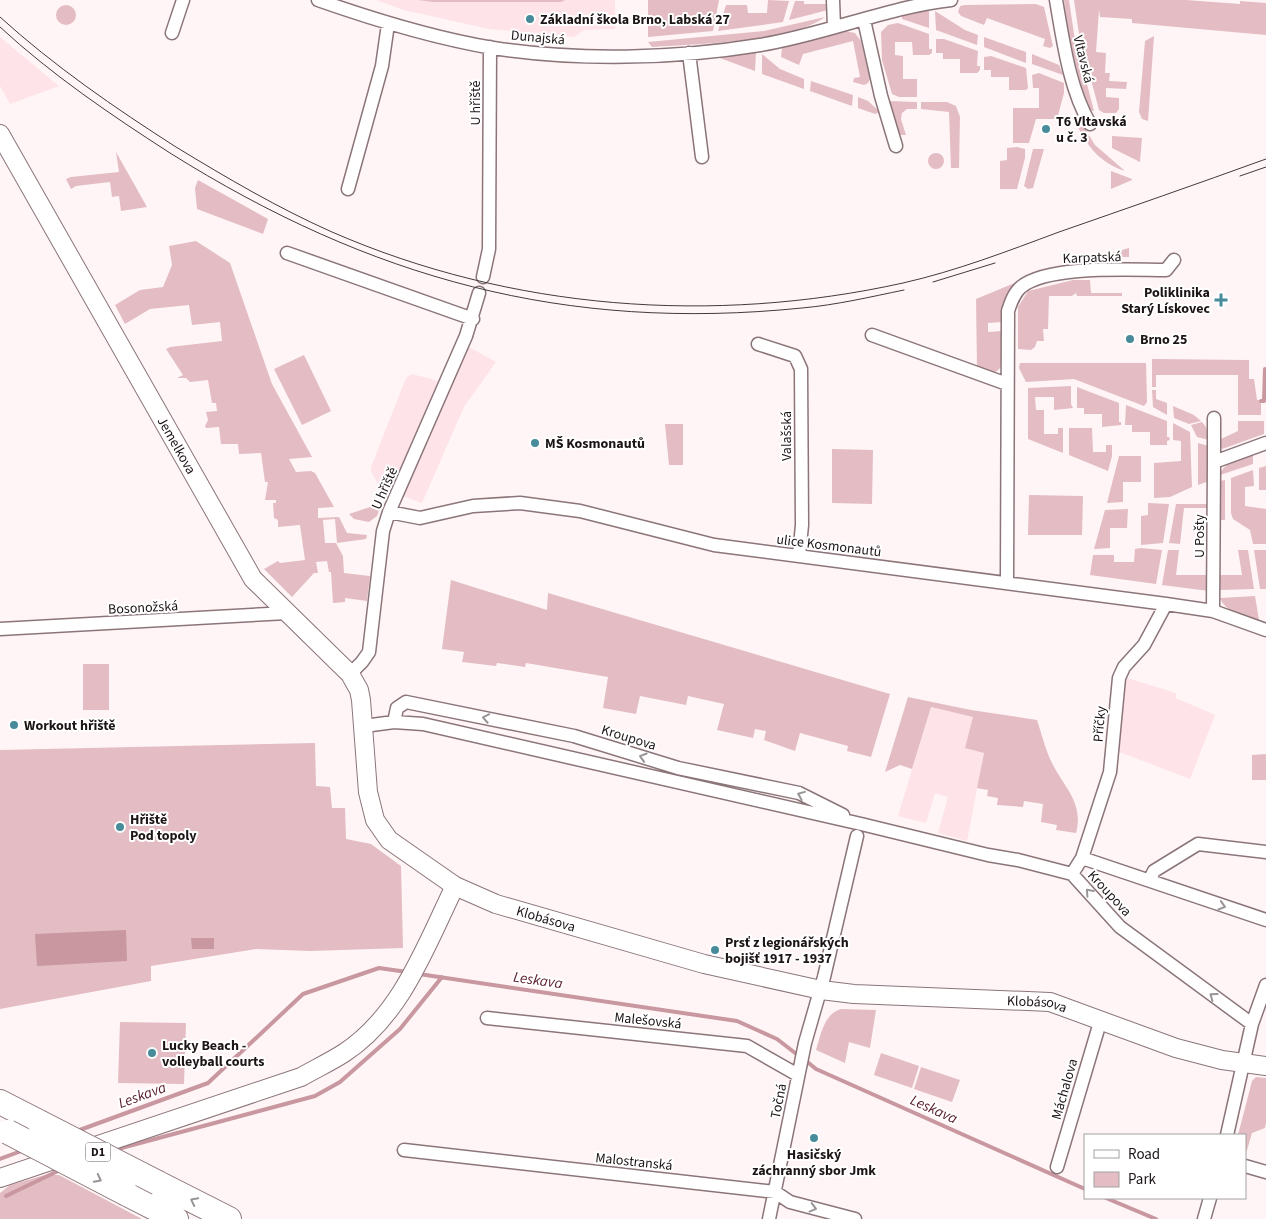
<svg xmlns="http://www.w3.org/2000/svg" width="1266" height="1219" font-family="'Source Sans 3',sans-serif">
  <rect width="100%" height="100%" fill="#fff5f6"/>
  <!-- built -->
  <path fill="#fee3e8" d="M376 0H615V29L584 30 574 37 489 29 404 10Z
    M0 37 48 77 59 86 10 104 0 86Z
    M467 346 496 362 464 407 422 503 403 496Z
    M412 374 438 381 387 501 371 471V467L406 378Z
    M1127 678 1176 693V698L1215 715 1190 779 1117 751 1121 729 1122 684Z
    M931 707 974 717 984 752 967 841 938 833 948 797 935 793 926 823 898 816Z"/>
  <!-- green -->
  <path fill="#e3bdc3" d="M418 0H565L561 2H433Z
    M648 0H719L713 31 648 37Z
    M768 0 789 1 783 22 718 31 726 5H747L748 13H767Z
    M1064 0H1069L1074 34 1094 111 1089 110C1077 74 1068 38 1064 0Z
    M1074 0H1186L1240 4V1L1266 3V35L1132 23V19L1100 17 1099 10 1096 52 1106 53 1105 73H1110L1109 81 1127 82 1126 89 1106 88V97L1119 98V109L1116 113H1104L1099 110 1079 34Z
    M795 1H804V4H828V10L789 20Z
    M1036 4 1044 7 1053 46 1050 48 1043 46 1045 39 987 18 984 25 961 16 958 12 960 6 965 5Z
    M56 15a10 10 0 1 1 20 0a10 10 0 1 1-20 0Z
    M929 9V28L902 19V16Z
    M935 11 965 30 978 35 977 45 936 30Z
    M825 17C793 42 694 44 652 47L648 42 764 31Z
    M898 23 929 34V49H932V53L929 55H913L912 42H895V55L903 56V79H917V97H899L892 94 882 60 881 32 888 25Z
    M845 31 855 33 861 41 870 79 868 83 864 85 853 82 854 78 860 77 853 41 803 54 799 65 781 57 782 48 786 46Z
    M1154 36 1148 121 1142 119 1139 112 1145 41Z
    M984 37 1026 52V63L984 47Z
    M936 39H944L978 51 977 66H980V70L977 73H960V59H943V53H936Z
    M756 52 755 71 717 57V56Z
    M762 54 780 69 804 79V89L762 74Z
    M1032 54 1059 65 1063 75 1032 64Z
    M991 56 1026 68 1028 88 1026 90H1009V77H991V70H984V57Z
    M1039 73 1064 83V93L1057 119H1036L1029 143H1013V108H1039V88H1033L1032 75Z
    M811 81 853 95 852 106 810 91Z
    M858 97 868 101 880 112 875 114 858 108Z
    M888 101 917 102V109H907L902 113 901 119 906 135H899Z
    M921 102H947L956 106 960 117 959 168H951L949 112 921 109Z
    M1077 125H1083L1095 145 1125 171C1101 163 1088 148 1077 125Z
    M1112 136 1142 138 1140 162 1112 148Z
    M1017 147 1025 149V158L1017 189H1000V161L1007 160V148Z
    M1033 149H1044L1033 188 1028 189 1024 186Z
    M116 152 147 207 121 211 119 196 112 197 110 182 76 186 71 189 66 179 71 177 119 172Z
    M928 161a8 8 0 1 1 16 0a8 8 0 1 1-16 0Z
    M1111 171 1132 179V180L1111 189Z
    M198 180 268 219 263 234 197 209 195 188Z
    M196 241 230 263 272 384 312 457 289 459 296 472 311 471 315 473 334 507 318 508V518L339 517 347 533 367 535 366 539 337 543 335 519 323 520 325 543H336L343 556 344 573 370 576 367 601 345 598V602L333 603 331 572H329L327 561 316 562 318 573H314L292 597 264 569 278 561 280 563 305 560 300 525 278 527V520L274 518 273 503H276V500H265L268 482H265L261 453 239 454 238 444H221L219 427 206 428 205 426 208 420 206 412 217 411 216 403H212L208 380 190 382 186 378H177L183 375 166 349 170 347 222 341 220 322 192 325 189 305 150 309 125 324 115 305 140 290 163 287 172 265 169 246Z
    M1129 248V257H1103V266H1066Z
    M1073 280H1090L1091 293H1126H1122V296H1077L1076 293 1072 296H1049L1048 329H1043L1044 341H1037L1035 347 1031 350 1018 349V307L1028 291Z
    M1017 282C1005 295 1002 305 1002 322L988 323V332L1002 331V365C995 377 987 373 977 369L976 299Z
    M304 355 331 411 302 425 274 369Z
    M1152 359 1249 360V379H1254L1257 400H1261V415H1238V375H1156V387H1152Z
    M1020 363H1146L1147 402 1144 406 1074 379 1026 382 1019 368Z
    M1071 386V404L1073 408 1054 410V397H1035L1036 410H1044V434H1058V428H1063V453L1028 439V388Z
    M1077 387 1119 403V422H1121V425L1102 427V414H1084V408H1077Z
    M1152 390H1156V399L1167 403V415L1153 407Z
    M1126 405 1167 421V437H1169L1170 440 1167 441V445H1150V432H1132V425H1125Z
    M1173 406 1194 415 1201 421 1189 424 1174 418Z
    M1238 421H1264V434L1222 449 1220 443 1221 439 1238 431Z
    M1202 422 1206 427 1209 440 1197 437 1191 425Z
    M1173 423 1190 432 1192 487 1170 497 1154 498V463L1181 461V441L1173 440Z
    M665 424H683V465H669Z
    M1069 428H1092L1093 452H1106V445H1112V456L1108 471 1069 455Z
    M1198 443 1209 446V481L1198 485Z
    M832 449 873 450 872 504 832 503Z
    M1253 455V464L1220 475C1223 462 1241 459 1253 455Z
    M1119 456H1141V482H1123V502L1107 503Z
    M1266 466V490H1259V468Z
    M1253 470 1254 486 1245 487V506L1266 509V544H1253L1250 530 1233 519 1231 513V478Z
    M1225 480V520H1220V481Z
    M1029 495 1083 496 1082 535H1028Z
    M382 503 377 516 369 522 354 519 349 514Z
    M1148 503 1169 504 1163 543 1141 545V516L1148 515Z
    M1176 504H1209L1208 508H1184L1180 544 1169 543Z
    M1128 509 1127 528H1110V548L1094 549 1105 510Z
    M1141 548 1162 550 1156 584 1090 575 1093 555H1114V562H1134L1135 549Z
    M1168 550H1179L1176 575H1209V591L1162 585Z
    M1238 550H1248L1254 589 1220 590 1219 575H1242Z
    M1254 550H1266V589H1260Z
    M451 580 547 610 548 593 890 694 871 757 847 751 848 746 800 733 795 751 764 740 766 731 755 729 753 738 717 730 724 704 688 696 686 705 640 696 636 714 603 708 608 677 526 663 525 667 497 663 496 666 462 662 464 652 442 649Z
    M1255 596 1259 620C1244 615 1226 613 1220 598Z
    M83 664H109V710H83Z
    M908 697 971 710 1037 720C1042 735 1046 752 1053 765 1065 788 1084 804 1076 833L1056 830 1057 825 1041 822 1043 804 1024 801 1023 807 997 805 998 798 987 796 988 790 977 788 984 753 965 748 973 717 931 707 912 769 900 765 885 772Z
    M315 743 316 786 330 787 332 808H345L346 839 371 844 401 866 403 948 310 951 256 949 151 966V981L0 1009V750Z
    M1266 754V780H1252V755Z
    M841 1009 876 1010 870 1048 849 1042 845 1063 816 1050C821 1034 824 1014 841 1009Z
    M120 1022 186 1023 184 1084 118 1083Z
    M881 1053 919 1066 912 1088 874 1075Z
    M921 1067 960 1080 952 1102 914 1089Z
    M1256 1077 1266 1078V1123L1265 1128 1252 1133 1245 1157V1135H1238L1252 1081Z
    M45 1175H59L142 1219H0V1193L10 1185Z"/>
  <!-- water -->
  <path fill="#c8979f" d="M126 930 127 961 37 966 35 934Z
    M191 938H214V949H192Z"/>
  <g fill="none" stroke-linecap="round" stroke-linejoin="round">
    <!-- stream -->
    <path stroke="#c8979f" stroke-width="4" d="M1261 401H1264L1265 369
      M419 974 737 1021 777 1039 799 1056
      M805 1060 816 1069 1085 1189
      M77 1131 208 1083 303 994 379 968 407 972
      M114 1150 315 1096 340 1082 400 1029 442 977
      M0 1159 24 1150
      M6 1196 60 1170
      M1106 1198 1156 1219"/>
    <defs>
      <path id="street" d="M318 0C375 20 433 38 493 48 578 61 674 59 760 45 823 35 888 7 951 0
        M833 0 834 27
        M1056 0C1063 40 1069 88 1090 124
        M864 20 881 96 896 146
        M172 33 183 0
        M689 53 702 157
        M348 189 382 66 388 24
        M287 253 473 319
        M483 277 489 249 490 47
        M872 335 1007 384
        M758 344 795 356 801 369 802 525 799 556
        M1214 418V462
        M389 512 420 518 473 506 520 503 580 511 714 545 1166 604 1213 611 1266 630
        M1007 582 1008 311C1011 302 1014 293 1021 287 1048 265 1130 270 1166 270L1174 260
        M1213 611 1214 462 1266 443
        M0 629 287 613
        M350 674 362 662 369 652 383 531 389 512 466 336 479 293
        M394 722 397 708 406 702 574 736 678 768 799 793 843 815
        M364 726 394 722 423 724 861 824 988 855 1018 860 1072 874 1120 927 1252 1024
        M1082 858 1266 920
        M1072 874 1082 858 1110 772 1119 678 1124 667 1144 645 1166 604
        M1150 879 1154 871 1198 844 1266 852
        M487 1018 747 1046 798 1075
        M1227 1135 1252 1024 1266 985
        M404 1150 775 1192 790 1202 855 1219
        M1245 1166 1266 1172
        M1057 1167 1101 1019
        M769 1219 805 1043 824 977 857 836
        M1204 1219 1210 1198"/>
      <g id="secondary">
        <path id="s1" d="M0 134 253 579 350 674 359 690 361 700 368 792 375 820 389 840 455 886 496 904 704 964 821 990 854 994 1050 1002 1176 1048 1222 1060 1266 1066"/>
        <path d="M0 1178 301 1077C315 1069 330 1062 344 1053 402 1015 426 945 455 886"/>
      </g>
      <path id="highway" d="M0 1102 39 1122
        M158 1183 229 1219
        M127 1194 176 1219"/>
    </defs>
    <!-- street casing -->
    <use href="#street" stroke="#8b7579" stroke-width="15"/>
    <!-- secondary casing -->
    <use href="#secondary" stroke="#8b7579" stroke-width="20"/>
    <!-- highway casing -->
    <use href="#highway" stroke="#8b7579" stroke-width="26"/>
    <!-- street -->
    <use href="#street" stroke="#fff" stroke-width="12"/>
    <!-- secondary -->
    <use href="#secondary" stroke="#fff" stroke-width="18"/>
    <!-- highway -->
    <use href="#highway" stroke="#fff" stroke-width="24"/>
    <!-- tram -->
    <path stroke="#423a3b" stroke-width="1" d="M0 17C54 66 115 108 176 147 227 178 278 208 332 232 511 310 713 325 903 283 956 271 1008 251 1059 232 1128 208 1197 184 1266 159
      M0 27C52 75 111 115 170 153 371 279 565 332 802 308 836 305 870 297 904 290
      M1240 176 1266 167
      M933 282 995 263"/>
    <defs>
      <path id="highway-bridge" d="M39 1122 158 1183
        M8 1132 127 1194"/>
    </defs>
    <!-- highway-bridge casing -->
    <use href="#highway-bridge" stroke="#8b7579" stroke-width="26" stroke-linecap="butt"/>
    <!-- highway-bridge -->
    <use href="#highway-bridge" stroke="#fff" stroke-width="24"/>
  </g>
  <!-- one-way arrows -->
  <defs><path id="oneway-chevron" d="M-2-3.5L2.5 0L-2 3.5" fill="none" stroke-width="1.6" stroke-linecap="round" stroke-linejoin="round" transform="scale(1.25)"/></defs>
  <g stroke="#999596">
    <use href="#oneway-chevron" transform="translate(486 718) rotate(-169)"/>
    <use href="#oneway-chevron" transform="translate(643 757) rotate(-163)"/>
    <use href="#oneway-chevron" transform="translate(801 795) rotate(-158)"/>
    <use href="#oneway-chevron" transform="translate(1089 892) rotate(-132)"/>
    <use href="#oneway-chevron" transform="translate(1222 906) rotate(17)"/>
    <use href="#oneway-chevron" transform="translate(1213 996) rotate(-144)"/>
    <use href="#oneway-chevron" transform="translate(98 1179) rotate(27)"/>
    <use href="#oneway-chevron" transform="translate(194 1201) rotate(-153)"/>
    <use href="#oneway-chevron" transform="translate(813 1208) rotate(15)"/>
  </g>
  <!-- markers -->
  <g fill="#488b9a" stroke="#fff" stroke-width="2">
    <circle cx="530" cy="19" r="5"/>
    <circle cx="1046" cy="129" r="5"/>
    <path d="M1218.5 292.5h5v5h5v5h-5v5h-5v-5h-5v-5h5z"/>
    <circle cx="1130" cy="339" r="5"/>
    <circle cx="535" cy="443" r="5"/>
    <circle cx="14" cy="725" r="5"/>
    <circle cx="120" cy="827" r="5"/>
    <circle cx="715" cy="950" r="5"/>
    <circle cx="152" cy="1053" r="5"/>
    <circle cx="814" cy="1138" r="5"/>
  </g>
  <g text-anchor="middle" stroke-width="4" stroke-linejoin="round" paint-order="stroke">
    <!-- shield labels -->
    <rect fill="#fff" stroke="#605a5b" stroke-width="1" x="85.5" y="1142.5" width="25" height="19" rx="4"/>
    <g font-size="12" font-weight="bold" fill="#1c1415">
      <text x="98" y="1156">D1</text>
    </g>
    <!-- poi labels -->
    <g font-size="14" font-weight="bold" fill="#1c1415" stroke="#fff" text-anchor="start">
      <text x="540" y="24">Základní škola Brno, Labská 27</text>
      <text x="1056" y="126">T6 Vltavská<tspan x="1056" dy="16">u č. 3</tspan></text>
      <text x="1210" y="297" text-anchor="end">Poliklinika<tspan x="1210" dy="16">Starý Lískovec</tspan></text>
      <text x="1140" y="344">Brno 25</text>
      <text x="545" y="448">MŠ Kosmonautů</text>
      <text x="24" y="730">Workout hřiště</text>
      <text x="130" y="824">Hřiště<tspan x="130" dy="16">Pod topoly</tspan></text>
      <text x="725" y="947">Prsť z legionářských<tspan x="725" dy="16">bojišť 1917 - 1937</tspan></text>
      <text x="162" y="1050">Lucky Beach -<tspan x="162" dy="16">volleyball courts</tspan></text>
      <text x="814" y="1159" text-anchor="middle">Hasičský<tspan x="814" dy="16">záchranný sbor Jmk</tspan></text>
    </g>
    <!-- street labels -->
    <g font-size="14" fill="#1c1415" stroke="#fff">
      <text transform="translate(538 37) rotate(5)" y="5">Dunajská</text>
      <text transform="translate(1084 59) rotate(76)" y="5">Vltavská</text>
      <text transform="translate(475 103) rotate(-90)" y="5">U hřiště</text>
      <text transform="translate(1092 257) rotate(-2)" y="5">Karpatská</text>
      <text transform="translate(786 436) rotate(-90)" y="5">Valašská</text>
      <text dy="5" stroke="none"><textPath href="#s1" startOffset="358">Jemelkova</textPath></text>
      <text transform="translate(384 488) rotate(-66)" y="5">U hřiště</text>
      <text transform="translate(1199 536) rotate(-90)" y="5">U Pošty</text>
      <text transform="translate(829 545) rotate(7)" y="5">ulice Kosmonautů</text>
      <text transform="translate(143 607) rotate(-3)" y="5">Bosonožská</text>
      <text transform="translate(1099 724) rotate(-85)" y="5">Příčky</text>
      <text transform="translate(629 737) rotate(17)" y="5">Kroupova</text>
      <text transform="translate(1110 893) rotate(47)" y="5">Kroupova</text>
      <text dy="5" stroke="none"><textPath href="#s1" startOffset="999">Klobásova</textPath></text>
      <text dy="5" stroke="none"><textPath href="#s1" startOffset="1500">Klobásova</textPath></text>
      <text transform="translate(648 1020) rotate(6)" y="5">Malešovská</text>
      <text transform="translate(1064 1089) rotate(-74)" y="5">Máchalova</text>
      <text transform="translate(778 1101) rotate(-79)" y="5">Točná</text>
      <text transform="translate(634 1161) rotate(6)" y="5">Malostranská</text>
    </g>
    <!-- water labels -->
    <g font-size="15" font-style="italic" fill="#581c2c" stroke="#fff">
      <text transform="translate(538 980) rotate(8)" y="5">Leskava</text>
      <text transform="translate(142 1095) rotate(-20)" y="5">Leskava</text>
      <text transform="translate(934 1109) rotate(24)" y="5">Leskava</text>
    </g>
  </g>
  <!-- legend -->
  <rect x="1084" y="1134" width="162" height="65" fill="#ffffff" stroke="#a4a1a1"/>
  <rect x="1094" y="1150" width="25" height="8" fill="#ffffff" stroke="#a4a1a1"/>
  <text x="1128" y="1159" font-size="15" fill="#1c1415">Road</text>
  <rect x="1094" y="1172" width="25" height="15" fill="#e3bdc3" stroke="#a4a1a1"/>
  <text x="1128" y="1184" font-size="15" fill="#1c1415">Park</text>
</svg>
